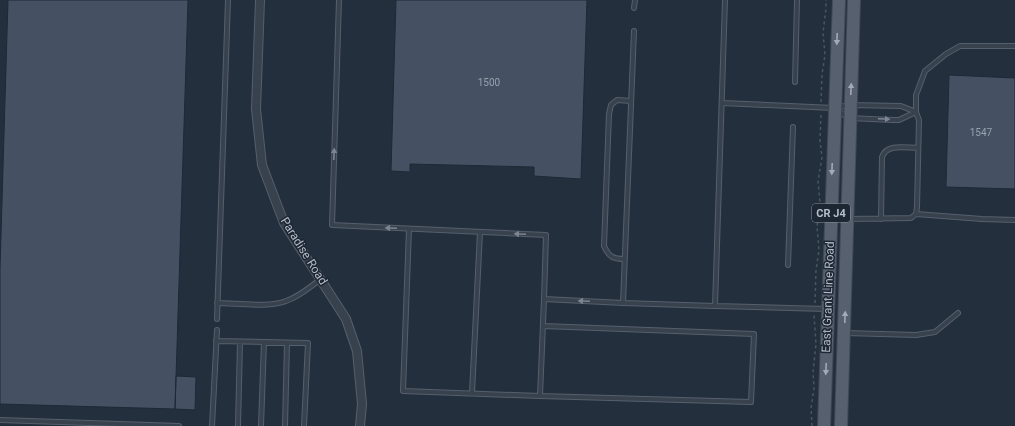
<svg xmlns="http://www.w3.org/2000/svg" width="1015" height="426" font-family="Roboto,sans-serif">
  <rect width="100%" height="100%" fill="#242f3e"/>
  <!-- building -->
  <path fill="#455162" stroke="#1f2835" d="M8 0H188L175 409 0 404V268Z
    M396 0H587L581 179 534 176V167L410 164V172L391 171Z
    M949 75 1015 78V189L946 187Z
    M176 376 196 377 195 410 175 409Z"/>
  <g fill="none" stroke-linecap="round" stroke-linejoin="round">
    <defs>
      <path id="lane" d="M339 0 332 225 546 235 544 299 623 303
        M634 8 635 0
        M634 31 623 303 715 306 725 0
        M795 82 797 0
        M722 103 834 108 850 105 901 106 916 112
        M836 110 849 118 893 120H899L916 112
        M916 214 982 219 1015 220
        M848 219 911 218 916 214 917 207 919 120 916 112V95L925 71 946 54 960 46H1015
        M881 219 882 157C887 143 906 148 918 148
        M409 229 403 391 540 396
        M625 259C613 259 609 257 604 246L609 114 611 105 617 100 631 101
        M788 265 793 127
        M217 303C236 303 269 308 286 301 299 297 310 287 321 279
        M715 306 826 309
        M217 319 228 0
        M543 326 754 334 751 402 540 396 544 299
        M845 333 916 335 935 332 958 313
        M216 341 308 343 304 426
        M472 393 480 232
        M0 420 179 426
        M212 426 217 330
        M238 426 240 342
        M261 426 264 342
        M285 426 287 343"/>
      <path id="street" d="M260 0 256 109 262 165 284 223 346 319 357 351 362 404 360 426"/>
      <path id="primary" d="M824 426 839 0
        M841 426 854 0"/>
    </defs>
    <!-- lane casing -->
    <use href="#lane" stroke="#565f6c" stroke-width="6"/>
    <!-- street casing -->
    <use href="#street" stroke="#565f6c" stroke-width="10"/>
    <!-- primary casing -->
    <use href="#primary" stroke="#414a57" stroke-width="14"/>
    <!-- path -->
    <path stroke="#44595c" stroke-width="1.5" stroke-dasharray="3 3" stroke-linecap="butt" d="M821 102 822 74 825 55 823 33 826 8V0
      M815 303 816 270 819 250 817 227 820 203 818 181 822 157 820 141 821 113
      M812 426 811 408 814 388 813 372 816 344 814 314"/>
    <!-- lane -->
    <use href="#lane" stroke="#38414e" stroke-width="4"/>
    <!-- street -->
    <use href="#street" stroke="#38414e" stroke-width="8"/>
    <!-- primary -->
    <use href="#primary" stroke="#56606e" stroke-width="12"/>
  </g>
  <!-- one-way arrows -->
  <defs><path id="oneway-solid" d="M-6-.8H1V-3.2L6.5 0L1 3.2V.8H-6Z"/></defs>
  <g fill="#a1aab7">
    <use href="#oneway-solid" transform="translate(837 39) rotate(92)"/>
    <use href="#oneway-solid" transform="translate(851 89) rotate(-88)"/>
    <use href="#oneway-solid" transform="translate(832 169) rotate(92)"/>
    <use href="#oneway-solid" transform="translate(845 317) rotate(-88)"/>
    <use href="#oneway-solid" transform="translate(826 369) rotate(92)"/>
  </g>
  <g fill="#7c8592">
    <use href="#oneway-solid" transform="translate(884 119) rotate(2)"/>
    <use href="#oneway-solid" transform="translate(334 154) rotate(-88)"/>
    <use href="#oneway-solid" transform="translate(391 228) rotate(-177)"/>
    <use href="#oneway-solid" transform="translate(520 234) rotate(-177)"/>
    <use href="#oneway-solid" transform="translate(584 301) rotate(-177)"/>
  </g>
  <g text-anchor="middle" stroke-width="3" stroke-linejoin="round" paint-order="stroke">
    <!-- number labels -->
    <g font-size="10" fill="#98a1af">
      <text x="489" y="86">1500</text>
      <text x="981" y="136">1547</text>
    </g>
    <!-- shield labels -->
    <rect fill="#1d2633" stroke="#878f9c" stroke-width="1" x="812" y="204" width="38" height="18" rx="3"/>
    <g font-size="11" font-weight="bold" fill="#b4bcc9">
      <text x="831" y="217">CR J4</text>
    </g>
    <!-- street labels -->
    <g font-size="12" fill="#b4bcc9" stroke="#1d2633">
      <text transform="translate(304 251) rotate(58)" y="4">Paradise Road</text>
      <text transform="translate(828 297) rotate(-88)" y="4">East Grant Line Road</text>
    </g>
  </g>
</svg>
